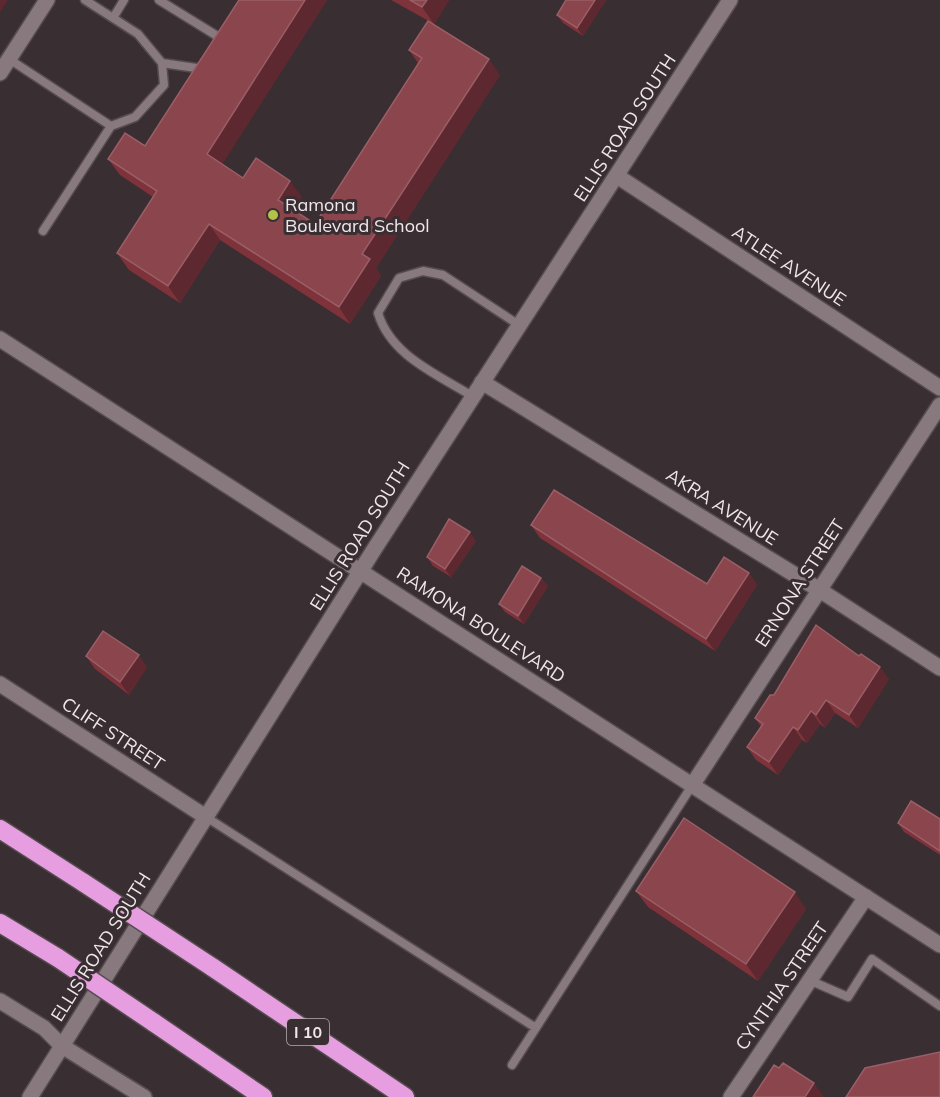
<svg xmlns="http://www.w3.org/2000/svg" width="940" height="1097" font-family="Mulish,sans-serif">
  <rect width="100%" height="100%" fill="#392e32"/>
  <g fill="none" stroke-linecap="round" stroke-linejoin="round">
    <defs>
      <path id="service" d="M159 0 222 39
        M113 18 124 0
        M9 59 111 126 135 117 164 85 162 63 138 34 85 0
        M162 63 203 69
        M43 231 111 126
        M472 396C437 374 391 356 378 313L399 278 423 271 443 275 519 325
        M206 817 536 1028
        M809 980 848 997 872 959 940 1006
        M512 1065 693 784"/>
      <path id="minor" d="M0 73 47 0
        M617 176 940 388
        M482 382 818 589 940 668
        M0 684 206 817
        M693 784 940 405
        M0 1001 44 1028 62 1046 144 1097
        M731 1097 866 897"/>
      <path id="tertiary" d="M0 339 940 945
        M30 1097 375 548 730 0"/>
      <path id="motorway" d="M0 829 84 883
        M0 923 58 958
        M212 967 405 1097
        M153 1022 263 1097"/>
    </defs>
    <!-- service casing -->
    <use href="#service" stroke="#564c50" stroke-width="11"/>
    <!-- minor casing -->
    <use href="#minor" stroke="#564c50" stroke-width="18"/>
    <!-- tertiary casing -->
    <use href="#tertiary" stroke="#564c50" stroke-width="18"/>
    <!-- motorway casing -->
    <use href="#motorway" stroke="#564c50" stroke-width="21"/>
    <!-- service -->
    <use href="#service" stroke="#87797e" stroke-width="8"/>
    <!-- minor -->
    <use href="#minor" stroke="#87797e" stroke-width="15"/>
    <!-- tertiary -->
    <use href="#tertiary" stroke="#87797e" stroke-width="15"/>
    <!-- motorway -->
    <use href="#motorway" stroke="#e79ee1" stroke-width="18"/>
    <defs>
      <path id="motorway-bridge" d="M84 883 212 967
        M58 958 153 1022"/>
    </defs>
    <!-- motorway-bridge casing -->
    <use href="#motorway-bridge" stroke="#564c50" stroke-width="21" stroke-linecap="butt"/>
    <!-- motorway-bridge -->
    <use href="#motorway-bridge" stroke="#e79ee1" stroke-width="18"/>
  </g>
  <!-- wall -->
  <path fill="#7e323a" d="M239 0H327L222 164 243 178 302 197 293 210 315 224 418 63 409 50 500 75 376 268 381 276 350 324 220 240 180 303 129 270 117 253 153 197 120 175 108 159 145 146Z
    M391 0H449L434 24Z
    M566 0H606L583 36 563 23 557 15Z
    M531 525 707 584 749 573 757 585 715 651 540 538Z
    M476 541 451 577 433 566 427 557Z
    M541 578 548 586 524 624 505 612 499 604Z
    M86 656 147 667 129 695 95 669Z
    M889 679 858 728 835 713 825 728 820 724 807 743 802 740 778 775 756 760 747 747 761 727 755 718Z
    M940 819V855L904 832 898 823Z
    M636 891 806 909 758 981 648 907Z"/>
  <!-- shaded-wall -->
  <path fill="#5d282f" d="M0 0H8L0 12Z
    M305 0H327L218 171 207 154Z
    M427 0H449L434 24 422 7Z
    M595 0H606L583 36 577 28Z
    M489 59 500 75 376 268 381 276 350 324 339 307 362 254Z
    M290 181 302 197 289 217 278 200Z
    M209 224 220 240 180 303 168 286Z
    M470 532 476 541 451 577 445 569Z
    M749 573 757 585 715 651 706 639Z
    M541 578 548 586 524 624 518 616Z
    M139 655 147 667 129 695 120 682Z
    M880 667 889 679 858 728 849 715Z
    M826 700 835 713 825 728 816 715Z
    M811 711 820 724 807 743 798 730Z
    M793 727 802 740 778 775 769 762Z
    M795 892 806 909 758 981 746 964Z
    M814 1083 824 1097H805Z"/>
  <!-- building -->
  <path fill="#8a454d" stroke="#9a5e66" stroke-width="1.5" d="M239 0H305L207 154 243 178 256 158 290 181 278 200 315 224 422 58 409 50 428 21 489 59 362 254 370 259 339 307 209 224 168 286 117 253 157 191 108 159 125 133 145 146Z
    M410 0H427L422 7Z
    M566 0H595L577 28 557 15Z
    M554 490 707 584 724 557 749 573 706 639 531 525Z
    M449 519 470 532 445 569 427 557Z
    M522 566 541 578 518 616 499 604Z
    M816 625 859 656 861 654 880 667 849 715 826 700 816 715 811 711 798 730 793 727 769 762 747 747 763 724 755 718 770 695H774Z
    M103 631 139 655 120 682 86 656Z
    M911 801 940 819V851L898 823Z
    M684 818 795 892 746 964 636 891Z
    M940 1052V1097H846L865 1068Z
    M783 1063 814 1083 805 1097H753L774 1065 779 1068Z"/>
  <!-- markers -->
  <circle fill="#b5c249" stroke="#392e32" stroke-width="2" cx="273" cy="215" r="6"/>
  <g text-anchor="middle" stroke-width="6" stroke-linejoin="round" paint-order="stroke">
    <!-- shield labels -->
    <rect fill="#392e32" stroke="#b8b0b3" stroke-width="1.5" x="287" y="1019" width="42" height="26" rx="4.5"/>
    <g font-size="16" font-weight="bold" fill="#efe7ea">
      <text x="308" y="1038">I 10</text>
    </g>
    <!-- street labels -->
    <g font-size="18" fill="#efe7ea" stroke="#392e32">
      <text transform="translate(625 128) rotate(-57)" y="6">ELLIS ROAD SOUTH</text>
      <text transform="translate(789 266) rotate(33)" y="6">ATLEE AVENUE</text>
      <text transform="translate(722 507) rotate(32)" y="6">AKRA AVENUE</text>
      <text transform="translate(360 536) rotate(-58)" y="6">ELLIS ROAD SOUTH</text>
      <text transform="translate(800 583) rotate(-57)" y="6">ERNONA STREET</text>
      <text transform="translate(481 625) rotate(33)" y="6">RAMONA BOULEVARD</text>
      <text transform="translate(113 734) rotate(33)" y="6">CLIFF STREET</text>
      <text transform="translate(101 947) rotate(-58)" y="6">ELLIS ROAD SOUTH</text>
      <text transform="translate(782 986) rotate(-56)" y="6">CYNTHIA STREET</text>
    </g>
    <!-- poi labels -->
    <g font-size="18" fill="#efe7ea" stroke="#392e32" text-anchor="start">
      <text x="285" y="211">Ramona<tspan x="285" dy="21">Boulevard School</tspan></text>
    </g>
  </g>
</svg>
